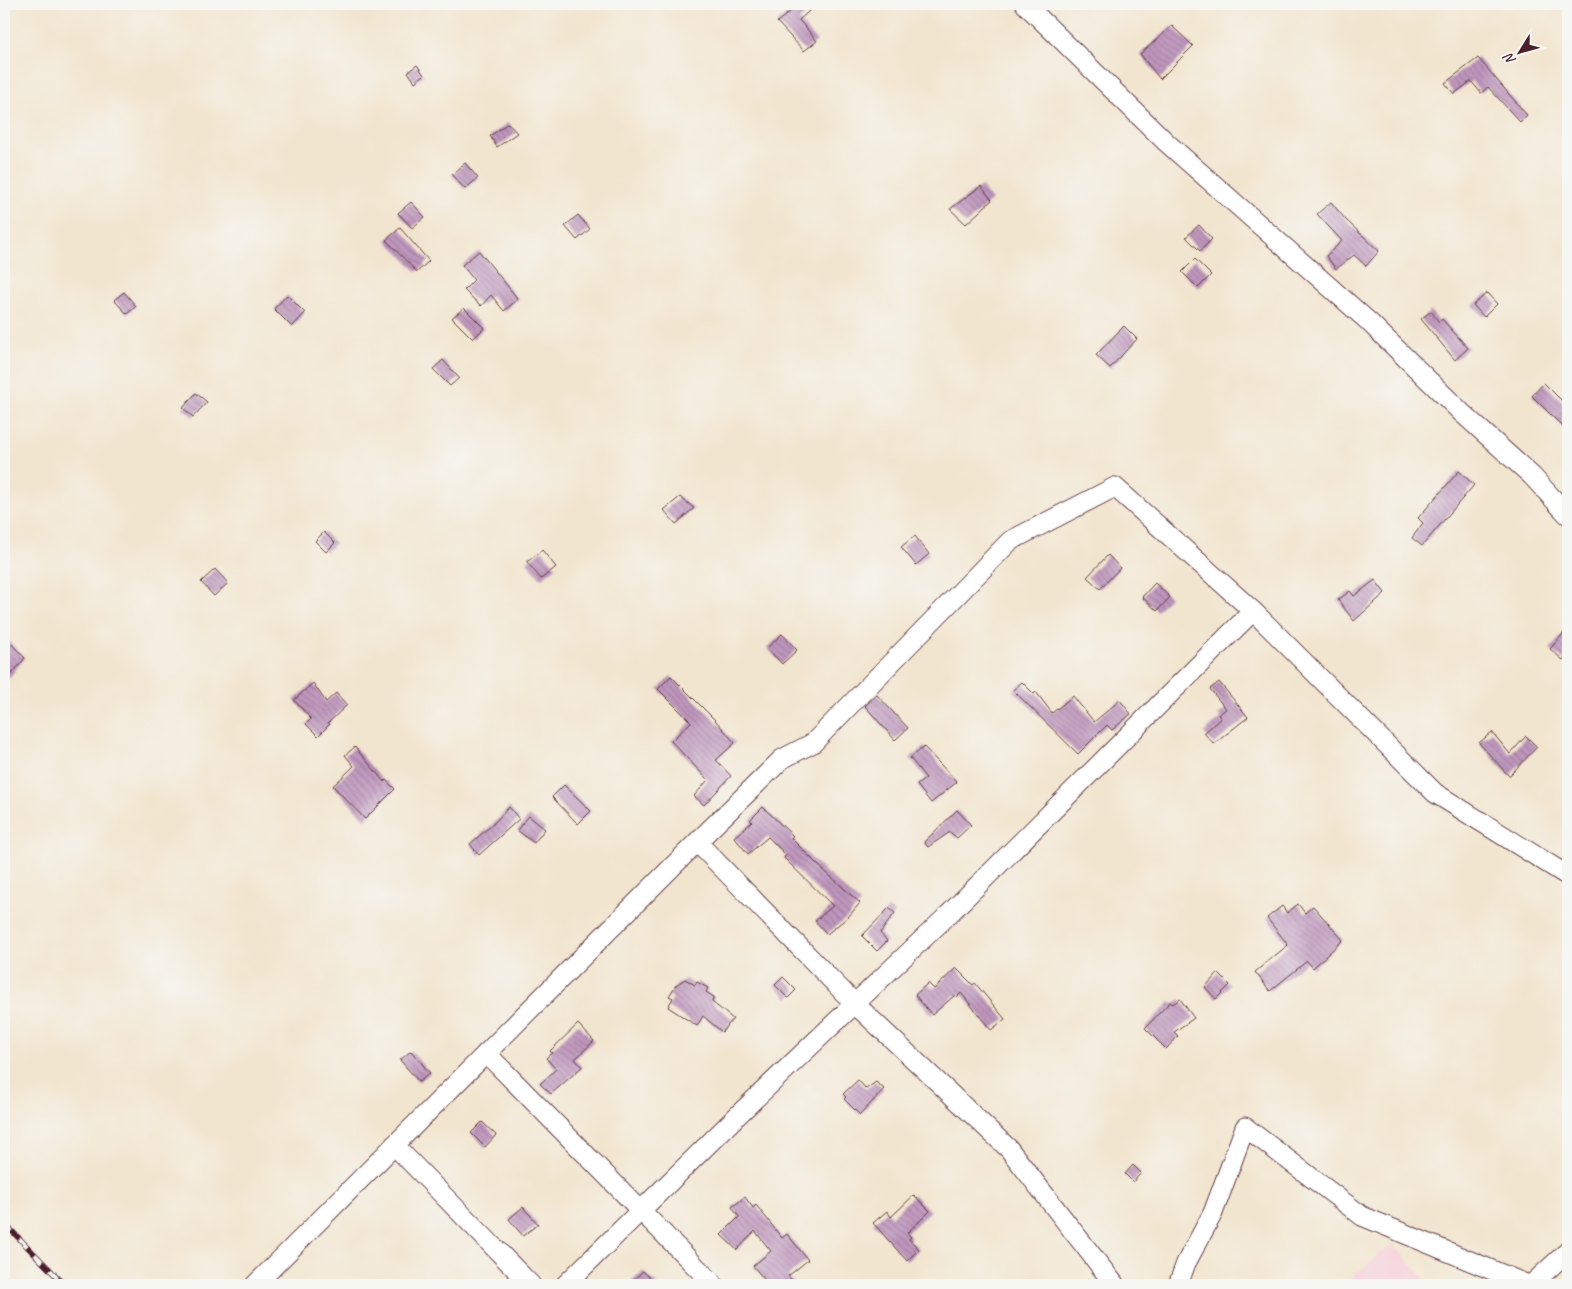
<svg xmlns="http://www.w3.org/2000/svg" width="1572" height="1289" font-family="Caveat,sans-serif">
  <defs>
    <pattern id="building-back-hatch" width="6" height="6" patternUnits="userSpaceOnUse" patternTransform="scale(1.25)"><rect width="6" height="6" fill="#bf97be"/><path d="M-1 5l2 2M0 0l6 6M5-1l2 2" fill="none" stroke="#9d7b9b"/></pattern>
  </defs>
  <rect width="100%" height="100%" fill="#f6f6f2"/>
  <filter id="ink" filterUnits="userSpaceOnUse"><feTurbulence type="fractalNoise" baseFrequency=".02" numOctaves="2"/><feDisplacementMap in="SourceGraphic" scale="10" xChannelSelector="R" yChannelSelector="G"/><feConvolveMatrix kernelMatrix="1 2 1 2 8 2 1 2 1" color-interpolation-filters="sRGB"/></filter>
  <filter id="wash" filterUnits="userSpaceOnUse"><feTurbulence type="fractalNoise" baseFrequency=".0096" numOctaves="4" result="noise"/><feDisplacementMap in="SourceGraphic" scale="20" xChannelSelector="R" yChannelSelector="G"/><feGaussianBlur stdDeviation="1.12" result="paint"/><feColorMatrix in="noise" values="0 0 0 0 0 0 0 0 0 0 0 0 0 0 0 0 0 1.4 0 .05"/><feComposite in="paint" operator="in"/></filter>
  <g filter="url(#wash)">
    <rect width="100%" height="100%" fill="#f2e5cf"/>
    <!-- built -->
    <path fill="#f6cfd8" d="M1392 1244 1431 1285H1343Z"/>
    <g id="blocks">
      <!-- building -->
      <path fill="url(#building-back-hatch)" d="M800 4H817L799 20 817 41 804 51 777 22Z
        M1172 26 1193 46 1160 79 1140 54Z
        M1478 58 1527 115 1520 122 1488 87 1481 93 1471 81 1454 94 1445 83Z
        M417 65 424 75 415 82 408 72Z
        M508 123 517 133 497 147 490 136Z
        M465 163 478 178 465 189 452 175Z
        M981 186 992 200 966 224 950 209Z
        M411 202 425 217 412 228 398 213Z
        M1331 202 1346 220 1379 251 1366 266 1354 255 1336 269 1326 256 1342 241 1317 214Z
        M578 215 590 229 577 240 565 226Z
        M1199 225 1212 239 1200 251 1186 237Z
        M400 228 429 261 417 272 386 240Z
        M479 251 518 299 504 311 491 295 481 306 464 290 474 280 462 265Z
        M1195 259 1211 275 1198 288 1182 272Z
        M124 292 136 306 127 314 114 300Z
        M1487 293 1497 304 1484 317 1473 305Z
        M287 295 305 313 292 327 274 309Z
        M464 308 484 328 473 339 452 318Z
        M1431 311 1439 322 1442 319 1468 348 1455 360 1421 319Z
        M1124 326 1137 339 1110 368 1096 355Z
        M443 360 459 378 450 386 433 369Z
        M1544 383 1568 407V432L1532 396Z
        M196 393 207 402 193 417 183 408Z
        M1459 471 1474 485 1422 546 1412 538 1423 523 1418 518Z
        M680 497 694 508 676 524 664 510Z
        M324 532 335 543 326 552 315 541Z
        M915 536 929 554 916 565 901 547Z
        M542 550 556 567 541 579 527 562Z
        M1108 555 1120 568 1100 589 1087 577Z
        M215 569 228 583 214 596 201 582Z
        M1375 580 1385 593 1354 621 1338 600 1350 591 1354 596Z
        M1155 583 1170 597 1157 611 1142 597Z
        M1568 628V654L1563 660 1550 649Z
        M782 634 797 650 782 664 767 648Z
        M4 636 25 658 4 684Z
        M671 676 716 721 735 743 716 760 731 776 704 805 694 796 708 780 671 741 691 722 658 689Z
        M1022 682 1034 694 1036 692 1052 713 1073 696 1094 722 1120 700 1131 714 1112 730 1107 725 1078 754 1013 690Z
        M1219 682 1248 717 1214 744 1204 733 1221 718 1218 715 1226 709 1210 689Z
        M313 683 326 702 336 693 347 705 328 723 330 724 318 736 306 724 311 719 294 700Z
        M877 695 908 728 895 740 865 706Z
        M1492 732 1510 754 1526 736 1537 747 1509 776 1479 743Z
        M355 747 384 782 386 780 395 789 365 819 333 786 354 766 345 755Z
        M924 747 957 782 931 803 917 785 926 778 910 758Z
        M564 785 591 811 578 824 552 797Z
        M509 807 519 819 479 855 470 844 493 824Z
        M763 807 793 836 791 838 819 866 860 903 848 917 827 934 815 921 833 906 784 858 786 855 768 837 748 854 734 837 752 822 750 820Z
        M957 810 971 825 957 838 950 832 928 847 924 842Z
        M529 816 545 829 534 843 517 830Z
        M1298 904 1305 913 1313 906 1343 940 1313 968 1307 961 1270 991 1255 972 1288 945 1267 918 1282 906 1287 913Z
        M889 908 895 913 880 933 887 941 877 951 862 936Z
        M956 968 973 985 975 983 1005 1019 991 1030 961 993 957 997 955 995 932 1015 915 995 928 983 934 989Z
        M1218 973 1230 985 1216 999 1205 987Z
        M783 977 796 990 788 998 775 985Z
        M685 979 695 985 697 982 708 988 706 992 714 997 712 1002 733 1019 722 1032 703 1016 697 1026 668 1007 673 998 669 996 676 985Z
        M1180 999 1194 1018 1174 1032 1178 1036 1166 1049 1145 1028 1170 1002 1173 1004Z
        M578 1024 594 1041 575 1059 582 1067 551 1094 540 1084 556 1069 546 1058 552 1053 550 1051Z
        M411 1051 430 1073 419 1082 400 1060Z
        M858 1080 866 1089 876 1082 884 1089 860 1115 844 1099 846 1097 843 1094Z
        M482 1122 496 1135 485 1147 471 1133Z
        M1133 1165 1141 1173 1133 1182 1125 1174Z
        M914 1195 930 1211 907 1233 911 1237 909 1239 919 1249 907 1261 873 1223 887 1211 891 1217Z
        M745 1197 753 1208 756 1205 782 1238 787 1234 808 1260 788 1276 796 1285H769L753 1266 771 1251 755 1231 737 1250 721 1235 739 1217 732 1207Z
        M523 1207 538 1224 523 1236 509 1219Z
        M643 1271 658 1285H628Z"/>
    </g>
  </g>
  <g filter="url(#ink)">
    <use href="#blocks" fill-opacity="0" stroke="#633d44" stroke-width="1"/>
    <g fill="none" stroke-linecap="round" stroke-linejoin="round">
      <defs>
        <path id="minor" d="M1025 4 1167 143 1368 321 1462 413 1532 476 1568 515
          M697 842 782 759 813 743 1010 541 1115 487 1253 611
          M486 1053 714 1285
          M394 1145 531 1285
          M255 1285 697 842 856 1005 1009 1149 1115 1285
          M565 1285 739 1114 947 916 1253 611 1435 793 1568 876
          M1178 1285 1186 1263 1213 1213 1245 1127 1362 1216 1528 1285
          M1531 1285 1568 1251"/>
      </defs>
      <!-- minor casing -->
      <use href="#minor" stroke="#633d44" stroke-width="21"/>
      <!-- minor -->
      <use href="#minor" stroke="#fff" stroke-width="19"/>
      <defs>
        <path id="rail" d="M4 1223 65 1285"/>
      </defs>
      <!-- rail casing -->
      <use href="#rail" stroke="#4a1f2b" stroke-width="5.5"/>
      <!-- rail -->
      <use href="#rail" stroke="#f6f6f2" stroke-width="4" stroke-dasharray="11" stroke-linecap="butt"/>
    </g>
  </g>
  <!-- margin -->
  <rect width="1572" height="1289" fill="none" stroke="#f6f6f2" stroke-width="20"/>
  <!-- north arrow -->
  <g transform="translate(1520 52) rotate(233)" stroke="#f6f6f2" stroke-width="4" paint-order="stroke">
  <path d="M0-4L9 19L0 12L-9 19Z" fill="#4a1f2b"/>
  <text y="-8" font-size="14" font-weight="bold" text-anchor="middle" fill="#4a1f2b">N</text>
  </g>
</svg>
